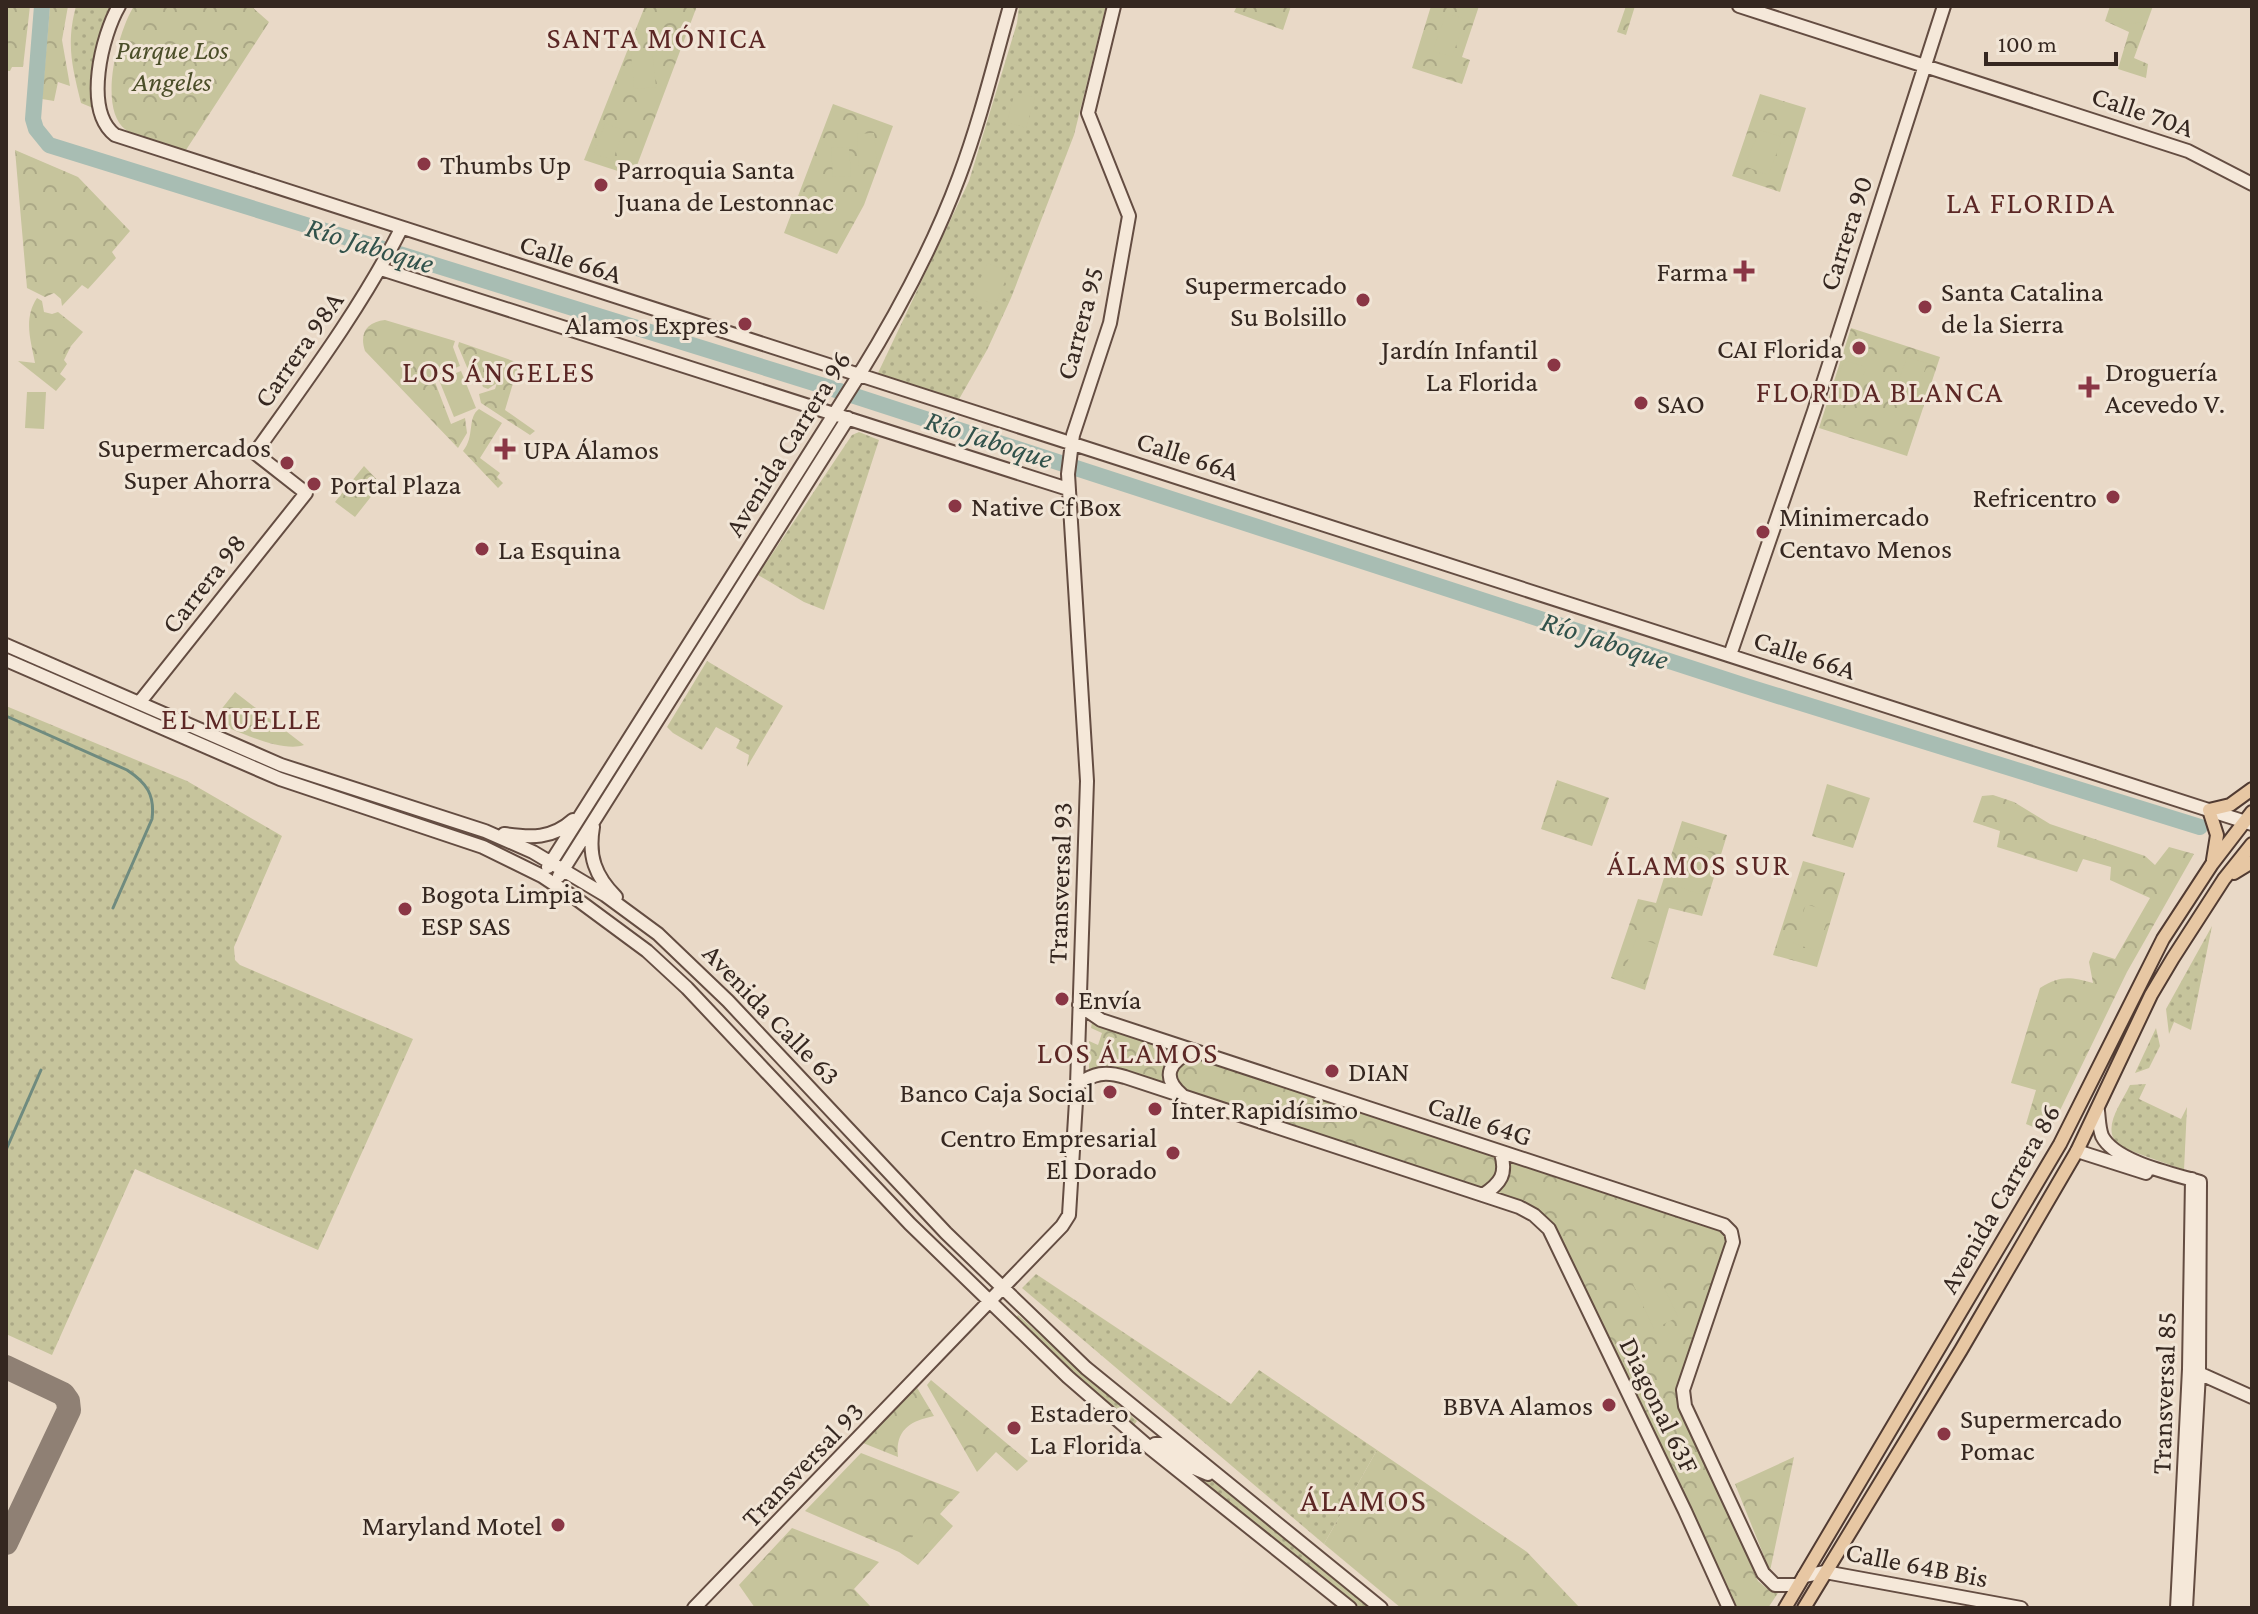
<svg xmlns="http://www.w3.org/2000/svg" width="2258" height="1614" font-family="'Crimson Pro',serif">
  <defs>
    <pattern id="grass-dots" width="8" height="8" patternUnits="userSpaceOnUse" patternTransform="scale(2)"><rect width="8" height="8" fill="#c6c49c"/><path d="M2 2h.1M6 6h.1" fill="none" stroke="#aba886" stroke-width="1.8" stroke-linecap="round"/></pattern>
    <pattern id="forest-crowns" width="20" height="18" patternUnits="userSpaceOnUse" patternTransform="scale(2)"><rect width="20" height="18" fill="#c6c49c"/><path d="M2 6a3 3 0 1 1 6 0M12 15a3 3 0 1 1 6 0" fill="none" stroke="#aba886"/></pattern>
    <pattern id="wetland-marsh" width="20" height="14" patternUnits="userSpaceOnUse" patternTransform="scale(2)"><rect width="20" height="14" fill="#c6c49c"/><path d="M1 5h8M5 5V1M11 12h8M15 12V8" fill="none" stroke="#aba886"/></pattern>
  </defs>
  <rect width="100%" height="100%" fill="#e9d9c7"/>
  <!-- grass -->
  <path fill="url(#grass-dots)" d="M76 6H111C95 35 89 75 93 108L81 103C72 66 66 44 76 6Z
    M1019 6H1106L1074 135 1011 298 987 350 958 401 879 375 878 373 969 181 1017 23Z
    M859 432 879 440 824 610 804 602 758 575 852 435Z
    M707 661 783 706 747 767 749 755 736 748 740 740 716 727 702 750 673 733 667 727Z
    M6 706 187 781 282 836 234 947 235 960 240 965 413 1039 318 1250 135 1169 52 1355 6 1334Z
    M2212 926 2191 1030 2174 1022 2169 1034 2166 1009Z
    M2156 1028 2160 1046 2149 1068 2135 1073Z
    M2146 1084 2139 1099 2181 1119 2187 1107 2184 1170 2120 1147C2100 1129 2120 1106 2130 1085Z
    M1036 1274 1231 1404 1259 1370 1377 1450 1324 1544 1022 1288Z
    M1018 1315 1137 1421 1134 1425 1014 1320Z
    M1160 1448 1205 1475 1371 1608H1361Z"/>
  <!-- forest -->
  <path fill="url(#forest-crowns)" d="M6 6H30L23 67H12L10 71H6Z
    M50 6H68L62 40 70 86 58 82 54 101 42 99Z
    M134 6H251L269 22 186 150C168 145 141 141 126 130 97 109 118 31 134 6Z
    M645 6H697L633 176 584 160Z
    M1237 6H1291L1283 30 1234 12Z
    M1431 6H1479L1462 57 1470 60 1462 84 1412 68Z
    M1626 6H1635L1626 35 1617 32Z
    M2110 6H2153L2134 58 2148 64 2146 78 2118 69 2129 32 2105 21Z
    M1760 94 1806 108 1780 192 1732 176Z
    M833 104 893 126 864 205 837 254 784 233Z
    M15 150 78 177 130 231 112 252 116 258 88 289 82 285 62 306 61 299 54 293 45 297 27 288Z
    M37 298 42 301 44 312 52 314 58 312 83 332 71 346 64 360 67 364 60 374 66 379 56 391 18 361 35 363C31 341 23 319 37 298Z
    M385 320 455 341 453 347 460 366 433 377 451 424 465 418 467 433 458 448 365 351C359 333 367 322 385 320Z
    M1851 328 1940 357 1907 456 1819 428Z
    M459 342 519 363 505 410 535 431 530 435 481 403 479 394 495 389 497 383 488 389 483 387 480 379H472L458 346Z
    M479 409 502 423 480 458 500 473 497 477 503 483 498 488 463 451C475 437 467 417 479 409Z
    M364 466 381 484 355 517 335 502Z
    M235 692 304 745C281 753 235 730 212 721Z
    M1557 780 1609 798 1592 846 1541 829Z
    M1827 784 1870 798 1853 848 1812 836Z
    M1993 795 2014 802 2050 824 2145 856 2155 865 2169 847 2194 854 2127 972 2049 1133 2026 1124 2036 1090 2011 1083 2040 988C2061 975 2070 977 2093 983L2089 962 2093 952 2115 959 2150 898 2110 880 2111 867 2083 859 2077 872 1997 847 2000 831 1973 822 1982 796Z
    M1682 821 1727 835 1702 916 1669 908 1645 990 1611 978 1638 899 1656 903Z
    M1803 861 1845 873 1817 967 1773 955Z
    M1092 1022 1725 1233 1729 1240 1677 1392 1680 1408 1758 1581 1770 1591 1778 1593 1768 1608H1735L1548 1221 1510 1199 1113 1067 1100 1066 1089 1070V1041L1098 1045 1102 1033 1091 1028Z
    M931 1380 1028 1461 1017 1471 996 1452 977 1472 927 1385Z
    M916 1386 934 1416C910 1421 895 1430 898 1457L863 1443Z
    M1377 1450 1527 1552 1580 1608H1401L1324 1544Z
    M861 1453 960 1492 940 1514 953 1526 918 1565 899 1552 805 1511Z
    M1794 1457 1770 1571 1735 1484Z
    M792 1528 879 1562 854 1589 872 1608H755L739 1585Z"/>
  <!-- wetland -->
  <path fill="url(#wetland-marsh)" d="M38 6H45L36 99H31Z"/>
  <!-- pitch -->
  <path fill="#c6c49c" d="M2120 6H2140L2142 22 2123 25Z
    M1446 13 1465 19 1452 57 1433 51Z
    M652 50 656 87 634 89 631 52Z
    M1015 92 1035 98 1026 128 1007 122Z
    M605 123 623 130 613 160 594 154Z
    M1760 130 1783 137 1768 175 1744 166Z
    M874 133 877 164 859 166 857 134Z
    M849 147 851 176 833 177 831 148Z
    M987 263 1009 272 995 305 973 296Z
    M1907 357 1927 363 1915 401 1894 394Z
    M1844 360 1866 367 1854 404 1831 397Z
    M461 371 476 408 454 417 439 380Z
    M27 392H46L44 429 25 428Z
    M1689 845 1712 853 1699 894 1676 886Z
    M1806 904 1830 912 1817 951 1793 943Z
    M1637 937 1658 945 1643 984 1622 976Z
    M1657 1272 1678 1317 1654 1329 1633 1284Z
    M927 1519 942 1531 916 1563 901 1551Z"/>
  <g fill="none" stroke-linecap="round" stroke-linejoin="round">
    <!-- stream -->
    <path stroke="#6f8b7f" stroke-width="3" d="M6 716 127 770C147 783 155 795 152 819L113 908
      M6 1150 41 1070"/>
    <!-- river -->
    <path stroke="#a8bdb3" stroke-width="16" d="M42 6 33 119 36 129 49 145 827 387 1746 686 2200 827"/>
    <!-- taxiway -->
    <path stroke="#8f8074" stroke-width="24" d="M6 1367 63 1394 68 1401 69 1410 6 1543"/>
    <defs>
      <path id="secondary" d="M119 6C102 35 83 110 115 135L2252 824
        M1739 6 2188 151 2252 184
        M381 269 1068 489
        M6 645 281 765 485 831 533 852 605 895 658 934 728 1001 946 1233 1086 1368 1381 1608
        M1730 655 1814 411 1944 6
        M6 660 280 779 483 847 542 876 578 900 647 951 687 988 910 1224 1068 1377 1150 1448 1350 1608
        M139 703 306 493 255 453C307 380 361 308 401 229
        M593 827C588 856 595 876 616 897
        M504 834C531 838 552 839 573 820
        M548 867 859 375C898 312 933 247 959 177 980 121 994 63 1010 6
        M559 876 848 418
        M1079 1005 1101 1020 1724 1225 1731 1232 1733 1242 1683 1390 1685 1406 1763 1573 1775 1585H1798
        M1077 1085C1094 1073 1105 1071 1125 1077L1519 1207 1534 1215 1549 1229 1685 1511 1729 1608
        M1182 1095C1160 1076 1170 1061 1193 1051
        M2098 1111C2099 1119 2099 1128 2102 1136 2115 1162 2174 1174 2200 1182L2199 1373 2186 1608
        M2077 1151 2146 1173
        M1483 1195C1501 1183 1507 1174 1501 1153
        M2192 1370 2252 1397
        M1150 1448 1155 1444H1161L1189 1466 1208 1474
        M1804 1576 1825 1572 2021 1608
        M694 1608 1062 1226 1069 1215 1077 1085 1087 781 1068 474 1073 435 1110 323 1129 216 1088 113 1114 6
        M2177 1608 2189 1369 2192 1179"/>
      <path id="primary" d="M2213 860 2217 835 2209 810 2230 805 2252 789
        M2234 873 2252 862
        M1785 1608 2060 1144 2163 939 2212 864 2252 812
        M1804 1608 1961 1350 2077 1151 2151 995 2173 958 2224 879 2252 844"/>
    </defs>
    <!-- secondary casing -->
    <use href="#secondary" stroke="#644d42" stroke-width="16"/>
    <!-- primary casing -->
    <use href="#primary" stroke="#513b32" stroke-width="16"/>
    <!-- secondary -->
    <use href="#secondary" stroke="#f5e8d9" stroke-width="12"/>
    <!-- primary -->
    <use href="#primary" stroke="#e7c7a3" stroke-width="12"/>
  </g>
  <!-- markers -->
  <g fill="#8a3645" stroke="#f1e5d6" stroke-width="3">
    <circle cx="424" cy="164" r="8"/>
    <circle cx="601" cy="185" r="8"/>
    <path d="M1740 259h8v8h8v8h-8v8h-8v-8h-8v-8h8z"/>
    <circle cx="1363" cy="300" r="8"/>
    <circle cx="1925" cy="307" r="8"/>
    <circle cx="745" cy="324" r="8"/>
    <circle cx="1859" cy="348" r="8"/>
    <circle cx="1554" cy="365" r="8"/>
    <path d="M2085 375h8v8h8v8h-8v8h-8v-8h-8v-8h8z"/>
    <circle cx="1641" cy="403" r="8"/>
    <path d="M501 437h8v8h8v8h-8v8h-8v-8h-8v-8h8z"/>
    <circle cx="287" cy="463" r="8"/>
    <circle cx="314" cy="484" r="8"/>
    <circle cx="2113" cy="497" r="8"/>
    <circle cx="955" cy="506" r="8"/>
    <circle cx="1763" cy="532" r="8"/>
    <circle cx="482" cy="549" r="8"/>
    <circle cx="405" cy="909" r="8"/>
    <circle cx="1062" cy="999" r="8"/>
    <circle cx="1332" cy="1071" r="8"/>
    <circle cx="1110" cy="1092" r="8"/>
    <circle cx="1155" cy="1109" r="8"/>
    <circle cx="1173" cy="1153" r="8"/>
    <circle cx="1609" cy="1405" r="8"/>
    <circle cx="1014" cy="1428" r="8"/>
    <circle cx="1944" cy="1434" r="8"/>
    <circle cx="558" cy="1525" r="8"/>
  </g>
  <g text-anchor="middle" stroke-width="6" stroke-linejoin="round" paint-order="stroke">
    <!-- park labels -->
    <g font-size="28" font-style="italic" fill="#4b4e29" stroke="#f1e5d6">
      <text x="172" y="59">Parque Los<tspan x="172" dy="32">Angeles</tspan></text>
    </g>
    <!-- street labels -->
    <g font-size="28" fill="#352720" stroke="#f1e5d6">
      <text transform="translate(2143 111) rotate(19)" y="10">Calle 70A</text>
      <text transform="translate(1845 233) rotate(-72)" y="10">Carrera 90</text>
      <text transform="translate(571 258) rotate(18)" y="10">Calle 66A</text>
      <text transform="translate(1079 323) rotate(-75)" y="10">Carrera 95</text>
      <text transform="translate(298 349) rotate(-55)" y="10">Carrera 98A</text>
      <text transform="translate(787 443) rotate(-58)" y="10">Avenida Carrera 96</text>
      <text transform="translate(1188 455) rotate(18)" y="10">Calle 66A</text>
      <text transform="translate(203 583) rotate(-52)" y="10">Carrera 98</text>
      <text transform="translate(1805 654) rotate(18)" y="10">Calle 66A</text>
      <text transform="translate(1059 883) rotate(-88)" y="10">Transversal 93</text>
      <text transform="translate(772 1014) rotate(46)" y="10">Avenida Calle 63</text>
      <text transform="translate(1480 1120) rotate(18)" y="10">Calle 64G</text>
      <text transform="translate(1999 1198) rotate(-60)" y="10">Avenida Carrera 86</text>
      <text transform="translate(2163 1393) rotate(-88)" y="10">Transversal 85</text>
      <text transform="translate(1660 1405) rotate(64)" y="10">Diagonal 63F</text>
      <text transform="translate(802 1464) rotate(-46)" y="10">Transversal 93</text>
      <text transform="translate(1917 1564) rotate(11)" y="10">Calle 64B Bis</text>
    </g>
    <!-- poi labels -->
    <g font-size="28" fill="#352720" stroke="#f1e5d6" text-anchor="start">
      <text x="440" y="174">Thumbs Up</text>
      <text x="617" y="179">Parroquia Santa<tspan x="617" dy="32">Juana de Lestonnac</tspan></text>
      <text x="1728" y="281" text-anchor="end">Farma</text>
      <text x="1347" y="294" text-anchor="end">Supermercado<tspan x="1347" dy="32">Su Bolsillo</tspan></text>
      <text x="1941" y="301">Santa Catalina<tspan x="1941" dy="32">de la Sierra</tspan></text>
      <text x="729" y="334" text-anchor="end">Alamos Expres</text>
      <text x="1843" y="358" text-anchor="end">CAI Florida</text>
      <text x="1538" y="359" text-anchor="end">Jardín Infantil<tspan x="1538" dy="32">La Florida</tspan></text>
      <text x="2105" y="381">Droguería<tspan x="2105" dy="32">Acevedo V.</tspan></text>
      <text x="1657" y="413">SAO</text>
      <text x="271" y="457" text-anchor="end">Supermercados<tspan x="271" dy="32">Super Ahorra</tspan></text>
      <text x="523" y="459">UPA Álamos</text>
      <text x="330" y="494">Portal Plaza</text>
      <text x="2097" y="507" text-anchor="end">Refricentro</text>
      <text x="971" y="516">Native Cf Box</text>
      <text x="1779" y="526">Minimercado<tspan x="1779" dy="32">Centavo Menos</tspan></text>
      <text x="498" y="559">La Esquina</text>
      <text x="421" y="903">Bogota Limpia<tspan x="421" dy="32">ESP SAS</tspan></text>
      <text x="1078" y="1009">Envía</text>
      <text x="1348" y="1081">DIAN</text>
      <text x="1094" y="1102" text-anchor="end">Banco Caja Social</text>
      <text x="1171" y="1119">Ínter Rapidísimo</text>
      <text x="1157" y="1147" text-anchor="end">Centro Empresarial<tspan x="1157" dy="32">El Dorado</tspan></text>
      <text x="1593" y="1415" text-anchor="end">BBVA Alamos</text>
      <text x="1030" y="1422">Estadero<tspan x="1030" dy="32">La Florida</tspan></text>
      <text x="1960" y="1428">Supermercado<tspan x="1960" dy="32">Pomac</tspan></text>
      <text x="542" y="1535" text-anchor="end">Maryland Motel</text>
    </g>
    <!-- neighbourhood labels -->
    <g font-size="30" letter-spacing="2" fill="#5c2725" stroke="#f1e5d6">
      <text x="657" y="48">SANTA MÓNICA</text>
      <text x="2031" y="213">LA FLORIDA</text>
      <text x="499" y="382">LOS ÁNGELES</text>
      <text x="1880" y="402">FLORIDA BLANCA</text>
      <text x="242" y="729">EL MUELLE</text>
      <text x="1699" y="875">ÁLAMOS SUR</text>
      <text x="1128" y="1063">LOS ÁLAMOS</text>
    </g>
    <!-- water labels -->
    <g font-size="30" font-style="italic" fill="#31524b" stroke="#f1e5d6">
      <text transform="translate(370 245) rotate(17)" y="10">Río Jaboque</text>
      <text transform="translate(989 439) rotate(18)" y="10">Río Jaboque</text>
      <text transform="translate(1605 640) rotate(18)" y="10">Río Jaboque</text>
    </g>
    <!-- quarter labels -->
    <g font-size="32" letter-spacing="2" fill="#5c2725" stroke="#f1e5d6">
      <text x="1364" y="1511">ÁLAMOS</text>
    </g>
  </g>
  <!-- border -->
  <rect width="2258" height="1614" fill="none" stroke="#352720" stroke-width="16"/>
  <!-- scale -->
  <path d="M1986 52v12h130v-12" fill="none" stroke="#352720" stroke-width="4"/>
  <text x="1998" y="52" font-size="24" fill="#352720" stroke="#f1e5d6" stroke-width="6" paint-order="stroke">100 m</text>
</svg>
